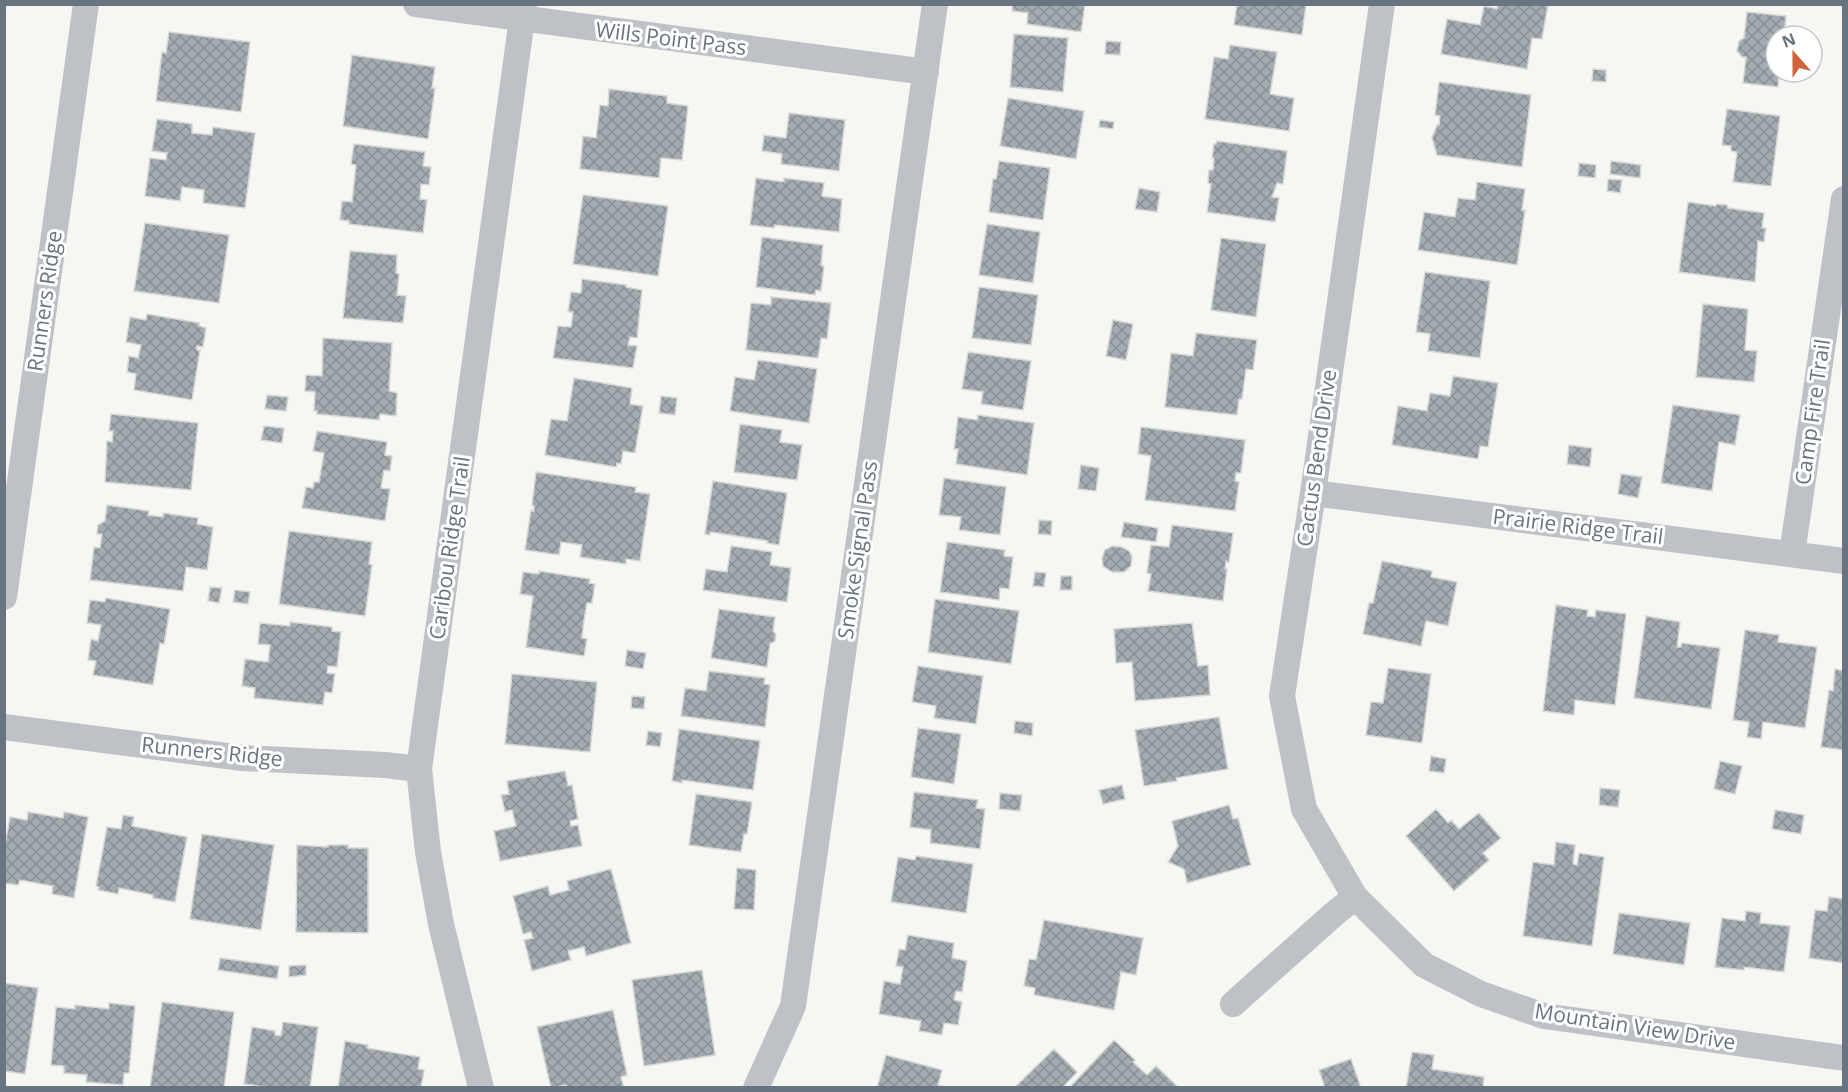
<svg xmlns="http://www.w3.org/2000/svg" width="1848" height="1092" font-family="'Open Sans',sans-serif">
  <defs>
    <pattern id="building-cross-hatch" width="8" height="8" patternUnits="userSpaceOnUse" patternTransform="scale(1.5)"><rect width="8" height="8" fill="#a4abb1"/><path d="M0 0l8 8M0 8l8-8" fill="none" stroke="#899095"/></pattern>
  </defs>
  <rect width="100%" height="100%" fill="#f6f6f3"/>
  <!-- building -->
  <path fill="url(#building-cross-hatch)" stroke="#d7d7d6" stroke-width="1.5" d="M1013 4H1085L1081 32 1027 24 1028 13 1012 11Z
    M1237 4H1306L1302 35 1234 25Z
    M1498 4H1548L1542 39 1532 38 1527 69 1441 54 1447 19 1480 25 1484 6 1497 9Z
    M1747 12 1786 16 1784 36H1776V72H1779L1778 87 1743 83 1746 57H1742L1737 51 1739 41 1744 38Z
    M169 32 250 42 241 112 156 101 162 52 166 53Z
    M1014 34 1068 38 1063 92 1010 87Z
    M1106 41 1121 42 1120 55 1105 54Z
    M1230 45 1277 52 1270 94 1294 98 1289 131 1205 119 1214 57 1228 59Z
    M352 55 435 67 432 88H435L428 139 343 126Z
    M1593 69 1606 70V82L1592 81Z
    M1439 82 1531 95 1522 167 1437 155 1432 138 1437 125H1439L1440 116 1435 115Z
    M609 89 667 96V103L688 106 682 160 661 158 659 178 580 169 583 136 596 138 600 105 608 106Z
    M1008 98 1084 111 1076 159 1000 146Z
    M1727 109 1780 116 1771 186 1733 182 1737 152 1731 151V146L1722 145Z
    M789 113 845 120 839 171 781 164 782 154 762 151 764 135 786 138Z
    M157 119 192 124V133L212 135 213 127 255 133 245 208 203 203 204 190 182 187 180 201 145 196 150 158 166 160 167 153 152 151Z
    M1100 120 1114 122 1113 129 1099 127Z
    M1217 141 1287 151 1283 184 1277 183 1272 197 1279 198 1275 222 1207 212 1211 184 1208 183 1209 170H1213L1214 158H1212L1214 144H1216Z
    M354 144 425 152 423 166 431 167 429 185 421 184 420 199 427 200 423 233 349 224V221L340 220 342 201 352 202 356 165 351 164Z
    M999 161 1050 168 1043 220 989 212 993 179H996Z
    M1611 161 1641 165 1640 178 1610 174Z
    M1579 163 1596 165 1595 178 1578 176Z
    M756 178 784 182V178L824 183 822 196 842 199 839 232 775 225 774 228 750 225Z
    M1608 179 1622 180 1620 193 1607 191Z
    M1477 182 1525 189 1522 210H1525L1517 265 1418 250 1424 212 1455 217 1458 198 1475 200Z
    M1139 188 1160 192 1157 212 1135 209Z
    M583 195 668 206 658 276 573 264Z
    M1688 202 1715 206 1717 204 1727 205 1728 208 1764 213 1762 228H1766L1765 233 1764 242 1758 241 1755 282 1679 272Z
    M145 223 229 235 219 303 134 291Z
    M987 224 1040 232 1033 283 979 275Z
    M762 237 823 245 821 265 824 266 821 291 816 290 815 295 756 287Z
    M1221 238 1266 244 1256 317 1211 310Z
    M350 251 397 255 396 273 399 274 397 295 406 296 403 323 343 318Z
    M1425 272 1490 281 1480 358 1428 351 1430 334 1416 332Z
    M582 279 626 285V287L642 290 637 338 630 337 628 345 637 346 633 368 553 358 558 326 571 327 573 312H568L571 292 581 293Z
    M979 287 1038 295 1031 345 972 338Z
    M771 297 831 303 827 339 821 338 818 358 746 350 751 303 771 305Z
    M1703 304 1748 309 1745 350 1757 351 1754 382 1696 377Z
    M147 314 199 323V326L206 328 203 347 197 346V350H200L192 400 134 390 136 374 127 372 129 356 138 358 141 345 126 342 130 317 146 320Z
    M1113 320 1133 324 1126 360 1106 356Z
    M1196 333 1257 340 1253 370 1246 369 1242 399H1239L1237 415 1165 407 1171 353 1193 356Z
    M323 338 392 343 389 391 397 393 396 416 380 414 379 420 317 414V411H314L315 392 305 391 306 375 322 376Z
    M968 352 1031 361 1023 410 981 404 983 392 962 389Z
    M758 360 817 369 809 423 730 411 735 377 754 380Z
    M1453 376 1498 383 1488 447 1480 446 1478 459 1392 445 1398 406 1427 411 1430 393 1450 396Z
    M574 378 632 388 630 404 643 406 635 453 623 451 621 464 617 463 616 467 545 455 551 419 567 421Z
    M267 395 288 397 286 411 265 409Z
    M661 396 677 398 675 415 659 413Z
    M1673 405 1740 415 1735 445 1719 442 1712 491 1661 483Z
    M111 414 198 423 191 490 105 482 107 441 112 442 113 431H109Z
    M978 415 1034 423 1027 475 956 464 958 449H954L958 417 977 420Z
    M740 424 782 430 780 442 802 445 797 480 734 472Z
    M264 426 284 428 282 443 261 440Z
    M1141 427 1245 440 1241 473H1236L1235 481 1239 482 1235 511 1145 500 1151 456 1138 454Z
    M317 431 387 442 385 455 392 456 390 471 384 470 381 488 390 489 385 521 302 508 306 487 313 488 314 482H319L324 453 313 451Z
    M1569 445 1592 448 1590 467 1567 464Z
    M1081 465 1099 468 1096 491 1078 489Z
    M536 472 636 487 635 492 650 494 640 561 626 559V564L580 557 582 545 561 542 559 555 525 550 531 510 534 511V506L532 505Z
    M1621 474 1642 477 1638 498 1618 494Z
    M944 478 1006 487 1000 535 959 530 961 517 939 515Z
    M713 481 787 493 779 545 767 543 768 541 710 532V535L705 534Z
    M107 505 149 511 148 515 163 517V513L198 518 197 524 213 527 207 570 186 567 183 591 90 580 94 547 100 548 102 534H97L98 525 105 521Z
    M1039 520 1052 521 1051 535 1038 534Z
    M1124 522 1158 528 1156 542 1121 537Z
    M1172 525 1233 533 1229 562 1226 561 1225 569H1227L1223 601 1148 591 1151 574 1147 573 1151 545 1169 547Z
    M289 531 372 542 369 564 372 565 365 616 279 604Z
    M947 542 1005 550 1004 556 1013 557 1009 589 1000 588 999 600 940 592Z
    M731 546 772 552 770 565 791 568 787 602 703 590 706 569 727 572Z
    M1112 546 1122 547 1129 551 1132 557 1131 566 1124 572H1112L1103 566 1102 558 1105 550Z
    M1382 561 1432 571 1431 577 1457 582 1448 626 1426 621 1421 646 1363 634 1369 603H1373Z
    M539 571 590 579 589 583 595 584 592 603H587L584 620 582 638 587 639 584 656 526 647 533 596 520 594 523 572 539 574Z
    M1035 572 1046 573 1044 587 1033 586Z
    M1061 576H1072V590H1060Z
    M210 587 222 588 219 603 208 601Z
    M235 590 250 592 248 604 233 602Z
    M106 598 170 609 164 644 160 643 153 685 93 675 96 661 88 660 91 639 98 641 101 625 87 623 90 600 105 602Z
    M935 599 1019 611 1011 664 928 652Z
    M1556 605 1588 610 1587 616 1595 617 1596 610 1626 614 1615 705 1575 700 1574 715 1543 711Z
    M719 609 775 617 773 631 776 634 775 641 770 644 767 667 711 658Z
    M1646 616 1680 622 1677 647H1681L1682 643 1720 648 1711 709 1634 698Z
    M290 622 332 627V631L341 632 337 667 328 666 327 673 335 674 332 693 325 692 323 705 254 698 255 688 242 686 245 659 268 662 270 645 258 644 260 623 290 626Z
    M1192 623 1198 666 1208 665 1210 695 1135 701 1132 662 1116 663 1114 629Z
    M1745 630 1779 635 1778 642 1817 647 1805 728 1763 722 1761 739 1747 737 1749 722 1733 720Z
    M627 650 646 653 643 669 625 666Z
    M918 666 983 676 976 724 934 718 936 706 912 702Z
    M1388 668 1431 674 1422 743 1366 735 1371 702 1383 703Z
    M1835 669 1844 671V750L1821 747 1829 690 1833 691Z
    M709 671 765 678 764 684 770 685 765 727 681 716 685 688 706 691Z
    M512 674 597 682 590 752 505 744Z
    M632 696 645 697 644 709 631 708Z
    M1219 717 1228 769 1176 778 1177 781 1144 786 1135 730Z
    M1015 721 1033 723 1032 736 1014 733Z
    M918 728 961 734 954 784 911 777Z
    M679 729 760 741 753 790 682 780V783L672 781Z
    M648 731 662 733 660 747 646 745Z
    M1431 756 1446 759 1444 773 1429 771Z
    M1720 761 1742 766 1735 794 1714 789Z
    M565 771 568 786 572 785 578 819 570 821 571 826 578 825 582 846 500 861 494 831 516 826 512 810 505 812 501 795 509 794 507 781Z
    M1122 785 1125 799 1103 804 1099 790Z
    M1600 788 1620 790 1618 807 1599 805Z
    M914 792 978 800 976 808 985 809 980 849 930 843 931 830 910 827Z
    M1000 793 1022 795 1020 811 999 809Z
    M696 794 752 802 747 834H744L741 852 689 845Z
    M1229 805 1233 819 1238 818 1251 865 1187 883 1184 869 1168 862 1178 846 1172 821Z
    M1436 809 1448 823 1451 820 1459 829 1479 813 1501 838 1483 853 1489 860 1454 891 1406 836Z
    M1775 810 1804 815 1801 834 1772 829Z
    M28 812 63 818 64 812 88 817 74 898 52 894 53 886 20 880 18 885 4 883V850L10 817 27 820Z
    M123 815 134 817 132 826 187 837 175 902 153 898V895L119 888 118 894 98 890 99 887 96 886 107 827 121 829Z
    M202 834 274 845 261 930 190 919Z
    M1556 842 1575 845 1573 864 1577 865 1579 853 1604 857 1592 946 1523 936 1533 862 1554 865Z
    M297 845 328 847V845H348V848H368V933L296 932Z
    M916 856 973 864 966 913 891 902 898 857 915 860Z
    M737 868 756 870 754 910 734 909Z
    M611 869 631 943 586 956 584 947 568 951 571 960 532 971 524 940 533 938 531 932 523 934 513 896 548 886 550 895 569 890 567 881Z
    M1829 897 1844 899V963L1809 958 1815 910 1827 911Z
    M1746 911 1761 913 1760 923 1790 926 1784 972 1744 967V970L1715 967 1722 918 1745 921Z
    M1619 913 1690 923 1684 965 1613 954Z
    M1044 920 1143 938 1136 975 1121 972 1114 1010 1034 995 1035 988 1024 986 1029 959 1036 960Z
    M908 935 954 943 952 958 967 961 962 992 956 991 954 1000 962 1002 958 1025 944 1023 942 1035 919 1031 921 1021 879 1014 884 981 900 984 903 967 896 966 899 949 905 950Z
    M220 958 279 966 277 979 218 970Z
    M306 965V975L289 977V966Z
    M702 970 715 1055 644 1066 632 980Z
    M4 983 38 988 25 1074 4 1071Z
    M162 1002 234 1012 224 1088H150Z
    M109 1003 135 1006 129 1073H124L123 1085 86 1082 87 1075 64 1073V1066L51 1065 56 1007 75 1009V1005L109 1009Z
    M613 1010 627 1075 621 1077 624 1088H566V1085L551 1088 537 1027Z
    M283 1022 318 1027 310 1088H259V1086L244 1084 252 1027 275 1031V1035L281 1036Z
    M1114 1040 1135 1060 1133 1062 1147 1075 1156 1066 1177 1086 1175 1088H1069Z
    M345 1041 368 1045 367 1048 420 1057 418 1069 424 1070 421 1088H338Z
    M1054 1049 1077 1072 1062 1088H1014Z
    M1412 1052 1434 1055 1432 1069 1484 1077 1483 1088H1406Z
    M886 1055 942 1070 938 1085 949 1088H877Z
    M1351 1059 1361 1088H1325L1319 1070Z"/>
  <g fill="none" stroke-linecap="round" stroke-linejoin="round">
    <!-- street -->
    <path stroke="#bec1c5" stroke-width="26" d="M416 4 926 72
      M1382 4 1313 493 1282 696 1304 809 1355 897 1424 965 1481 994 1544 1016 1844 1058
      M1313 493 1844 561
      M1792 554 1844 199
      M4 597 86 4
      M4 727 242 758 385 765 419 769
      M1233 1004 1334 914 1355 897
      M481 1088 441 924 428 852 419 769 524 4
      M756 1088 793 1006 935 4"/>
  </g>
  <g text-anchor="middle" stroke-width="6" stroke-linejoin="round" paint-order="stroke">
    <!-- street labels -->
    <g font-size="21" fill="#687581" stroke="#fff">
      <text transform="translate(671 39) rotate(7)" y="7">Wills Point Pass</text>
      <text transform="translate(45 301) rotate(-82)" y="7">Runners Ridge</text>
      <text transform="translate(1813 412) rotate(-82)" y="7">Camp Fire Trail</text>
      <text transform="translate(1317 458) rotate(-82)" y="7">Cactus Bend Drive</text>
      <text transform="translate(1578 527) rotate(7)" y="7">Prairie Ridge Trail</text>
      <text transform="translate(450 548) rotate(-82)" y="7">Caribou Ridge Trail</text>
      <text transform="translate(858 550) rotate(-82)" y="7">Smoke Signal Pass</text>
      <text transform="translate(212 752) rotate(6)" y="7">Runners Ridge</text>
      <text transform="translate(1635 1027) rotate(9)" y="7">Mountain View Drive</text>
    </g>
  </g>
  <!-- border -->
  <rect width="1848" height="1092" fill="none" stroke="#687581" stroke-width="12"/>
  <!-- north arrow -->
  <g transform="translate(1794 54) rotate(339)"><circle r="28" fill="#ffffff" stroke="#c3c8cd" stroke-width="1.5"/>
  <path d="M0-4.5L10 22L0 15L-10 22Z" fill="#cf643a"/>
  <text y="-9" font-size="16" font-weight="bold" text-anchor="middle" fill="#687581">N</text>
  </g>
</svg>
